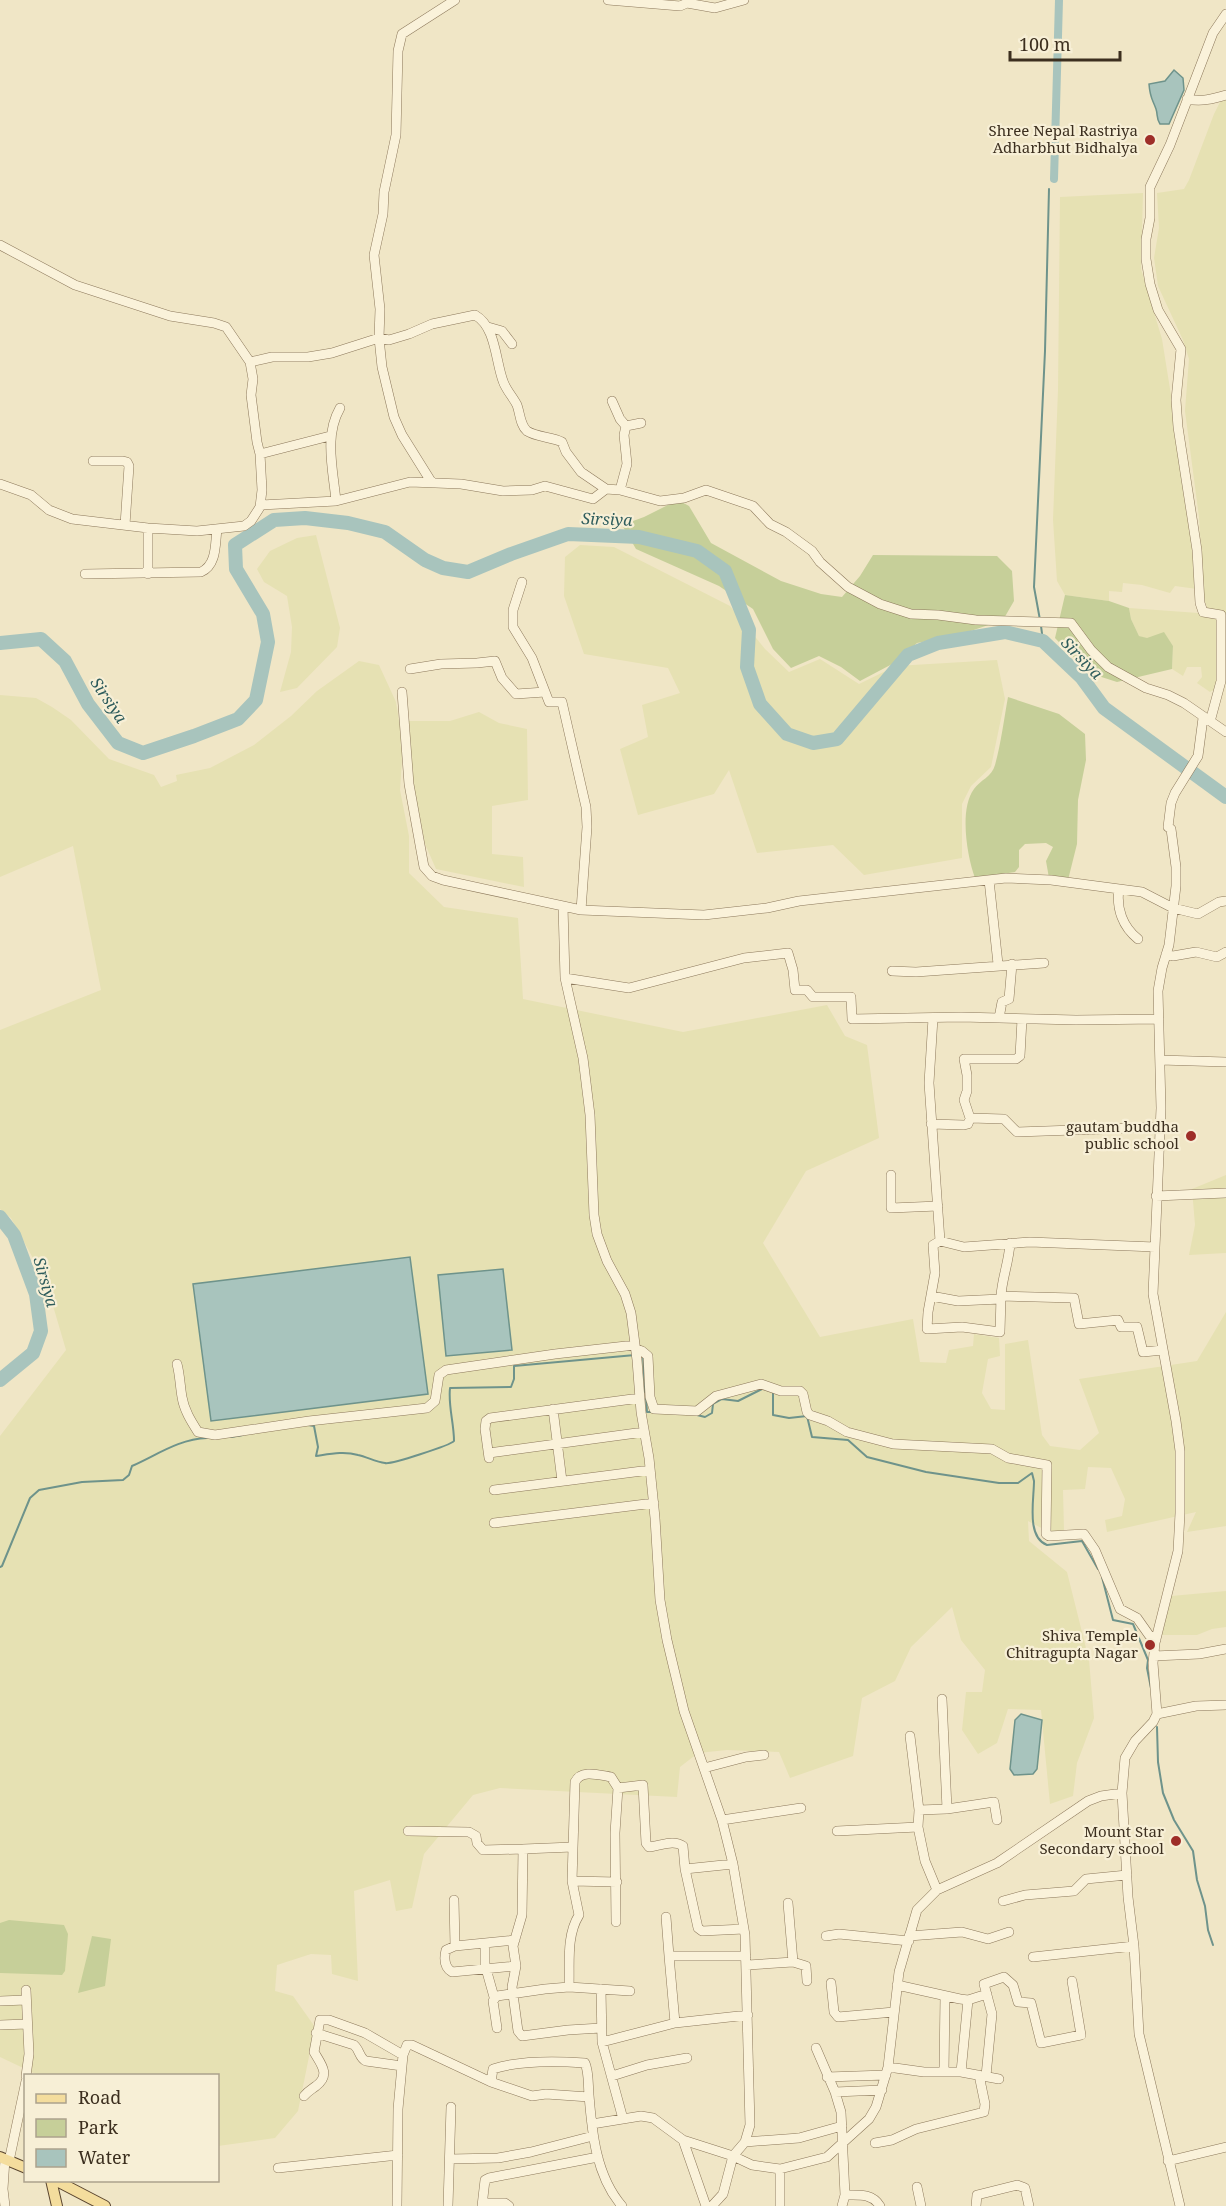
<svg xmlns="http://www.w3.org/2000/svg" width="1226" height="2206" font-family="'Noto Serif',serif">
  <rect width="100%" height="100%" fill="#f0e6c6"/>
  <!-- farmland -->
  <path fill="#e6e1b3" d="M1226 98V613H1225L1208 610 1204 599 1199 517 1185 411 1189 359 1183 340 1158 286 1154 258 1159 228 1157 193 1184 189 1189 180 1214 114 1221 100Z
    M1143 193 1141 269 1162 339 1187 495 1197 589 1175 586 1170 593 1142 585 1123 583 1122 592 1109 591V601L1065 595 1057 581 1053 520 1058 390 1060 197Z
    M316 535 340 628 337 647 297 688 280 692 291 652 292 627 287 596 264 582 257 569 270 551 297 538Z
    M580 545 614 547 730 606 765 649 789 672 820 659 859 684 896 666 997 660 1005 699 991 767 971 786 962 804V858L864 875 833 845 757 853 729 770 714 794 638 815 620 749 648 737 642 705 680 693 668 668 584 654 564 596 565 557Z
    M1129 608 1226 615V649H1220L1217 688 1210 692 1197 683 1202 677 1201 667H1187L1183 676 1172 669 1173 646 1164 633 1147 639 1139 636 1131 619Z
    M359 661 379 665 396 702 403 745 400 790 409 836V873L444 907 518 918 523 999 683 1032 827 1005 845 1036 867 1045 879 1138 806 1171 763 1243 820 1337 913 1319 920 1362 946 1363 949 1350 973 1346 974 1334 999 1338 1000 1356 988 1359 982 1393 991 1409 1005 1410V1344L1028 1340 1042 1435 1050 1446 1080 1450 1099 1433 1079 1379 1197 1361 1226 1312V1526L1187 1532 1196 1512 1107 1532 1105 1520 1122 1516 1125 1499 1111 1468 1088 1467 1085 1489 1063 1490 1064 1530 1051 1533 1028 1521 1029 1541 1067 1572 1089 1660 1094 1718 1077 1763 1073 1796 1050 1804 1041 1710 1008 1709 997 1743 978 1754 962 1730 966 1692H982L985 1670 961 1640 952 1607 911 1647 895 1681 862 1698 853 1756 790 1778 779 1752 727 1750 698 1753 680 1767 677 1797 500 1788 473 1795 424 1854 412 1908 396 1911 390 1880 354 1891 358 1981 332 1974 331 1955 311 1954 277 1965 275 1991 293 1996 315 2027 298 2111 275 2138 218 2146V2076L38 2075 0 2057V1436L66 1350 46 1282 11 1218 0 1209V1030L101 990 73 846 0 877V695L36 698 52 707 71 720 109 759 154 775 161 787 177 781 176 775 210 768 254 745 291 716 317 691Z
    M479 712 499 723 527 729 528 800 492 806V854L523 857 524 887 436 869 425 844 411 773 409 721H450Z
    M1226 1175V1253L1189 1255 1195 1225 1192 1189Z
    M1226 1591V1627L1212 1629 1197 1635H1162L1171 1596Z"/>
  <!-- green -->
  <path fill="#c6cf99" d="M678 500 689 506 711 543 781 581 821 594 842 597 860 576 873 555 997 556 1012 571 1014 601 1003 620 959 635 917 643 896 662 860 681 841 667 819 656 791 668 773 649 753 609 719 586 636 549 622 525 644 517Z
    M1065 595 1109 601 1129 608 1131 619 1139 636 1147 638 1164 632 1173 646 1172 669 1117 682 1089 673 1055 638Z
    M1008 697 1059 714 1085 734 1086 760 1078 800 1077 844 1068 880 1049 878 1046 861 1053 847 1046 843 1025 844 1019 850V867L1015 872 975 878C967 856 959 809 974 789 980 780 992 777 995 765 1001 744 1004 719 1008 697Z
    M9 1920 64 1925 68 1934 65 1971 62 1975 0 1973V1923Z
    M92 1936 111 1939 105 1986 78 1993Z"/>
  <!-- water -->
  <path fill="#a8c4bd" stroke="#6e938b" stroke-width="1.5" d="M1174 70 1183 78 1184 90 1169 124H1160C1156 118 1158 115 1156 109 1152 98 1150 98 1149 84L1165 81Z
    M410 1257 428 1394 211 1421 193 1284Z
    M503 1269 512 1350 446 1356 438 1275Z
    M1021 1714 1042 1720 1037 1769 1033 1774 1014 1775 1010 1769 1015 1720Z"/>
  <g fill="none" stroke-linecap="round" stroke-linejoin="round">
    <!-- stream -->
    <path stroke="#6e938b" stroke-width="2" d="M1040 620 1034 587 1045 351 1049 189
      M1041 626 1043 641
      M643 1355 645 1392
      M773 1392V1415L789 1418 807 1416 812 1437 848 1440 867 1457 926 1472 999 1483H1018L1032 1473 1034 1481C1034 1500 1026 1537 1047 1545L1082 1541 1098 1569
      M646 1397 647 1412H653
      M697 1415 705 1417 712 1413 713 1404 722 1399 738 1401 762 1389
      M308 1425 314 1426 318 1447 316 1456C330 1454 344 1451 358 1455 367 1457 376 1462 385 1463 390 1465 451 1445 454 1441 454 1423 448 1406 450 1388L511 1387 514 1379V1366L635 1355
      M231 1437 243 1435
      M0 1567 2 1566 30 1498 39 1490 82 1482 123 1480 129 1475 132 1466C157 1455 179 1439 207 1438
      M1102 1577 1113 1620 1133 1624 1148 1660 1147 1668 1151 1688
      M1157 1727 1158 1762 1163 1793 1174 1820 1193 1851 1197 1880 1205 1906 1208 1930 1213 1945"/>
    <!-- canal -->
    <path stroke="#a8c4bd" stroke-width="8" d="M1054 179 1059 0"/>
    <!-- river -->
    <path stroke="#a8c4bd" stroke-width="14" d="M0 643 41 639 65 661 88 704 118 743 143 753 194 736 238 719 256 700 268 642 263 614 236 569 235 545 274 520 305 518 348 523 385 532 425 560 443 568 468 572 511 554 568 534 639 537 697 551 725 571 749 630 747 667 760 704 787 734 813 743 837 739 908 655 938 643 1005 632 1043 641 1082 678 1104 708 1226 797
      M0 1217 14 1235 36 1294 41 1331 33 1353 0 1380"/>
    <defs>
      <path id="minor" d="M608 0 680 6 687 3 715 8 744 0
        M1187 99C1201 102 1213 99 1226 95
        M0 245 75 285 170 316 214 323 226 327 250 362 253 379 251 395 257 442 260 454 262 490 260 507 251 521 244 526 197 531 148 528 72 519 49 510 31 495 0 484
        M488 327 502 331 512 344
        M250 362 272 357H308L332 353 379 338 389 340 409 334 432 324 475 315C496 327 495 359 503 381 506 390 513 397 517 405 520 413 520 425 527 431 536 437 552 437 562 442L566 452 581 472 606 489 620 490 660 501 684 498 706 490 753 506 770 524 786 532 812 551 820 562 848 587 880 604 911 614 938 615 976 620 1071 623 1091 650 1108 667 1146 688 1168 695 1184 703 1226 732
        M612 401 620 419 626 426
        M260 454 330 436
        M93 461H123L127 462 129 466 125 525
        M432 483 402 435 394 417 382 367 379 338 380 309 374 255 383 214 384 192 396 135 398 51 402 34 455 0
        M620 490 627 464 624 435 626 426 641 423
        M336 501C333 469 324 436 340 408
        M261 505 336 501 410 482 461 484 503 491 532 490 545 486 593 499 606 489
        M85 574 201 572C217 565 215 544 217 529
        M148 574V528
        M522 582 513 610V627L532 658 549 702H562L586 807 587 827 581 910
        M410 669 441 664 477 663 495 661 502 678 516 694 545 692
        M402 692 409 784 424 867 432 876 443 880 563 906
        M989 880 998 964
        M1119 889C1116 909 1123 927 1138 939
        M1166 954 1173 956 1196 952 1217 957 1226 952
        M892 971 916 972 1044 963
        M565 978 629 988 744 958 788 953 793 970 795 990H807L813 997H851L852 1019 961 1017 1076 1020 1159 1019
        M933 1018 929 1083 940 1241
        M999 1018 1002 1002 1009 999 1012 964
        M1160 1060 1226 1062
        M970 1118 964 1100 967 1091V1075L964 1059H1016L1020 1056 1022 1019
        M931 1124 964 1125 968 1124 970 1118 1004 1119 1017 1132 1160 1127
        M891 1175V1208L938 1206
        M1156 1196 1226 1193
        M940 1241 933 1245 935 1273 928 1312 927 1329 962 1327 1000 1332 1001 1296 1074 1298 1079 1324 1118 1320 1121 1327H1137L1143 1352 1163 1350
        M940 1241 964 1247 1030 1242 1155 1247
        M931 1296 958 1301 1001 1299
        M1001 1296C1002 1278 1009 1262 1010 1243
        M636 1349 642 1351 648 1356 650 1397 654 1409 697 1411 716 1396 761 1384 781 1391H800L803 1394 807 1412 810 1415 828 1421 847 1432 893 1444 992 1449 1008 1458 1047 1465 1046 1534 1049 1536 1084 1534 1095 1550 1120 1609 1137 1618 1149 1635 1156 1640
        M177 1364C180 1375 180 1386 182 1397 184 1410 191 1421 198 1432L215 1435 309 1421 427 1408 435 1401 439 1375 446 1370 555 1354 635 1345
        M553 1409 562 1481
        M489 1453 644 1432
        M489 1458 485 1429 486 1421 490 1418 640 1398
        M494 1490 650 1470
        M494 1523 654 1503
        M1154 1656 1199 1654 1226 1649
        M942 1699 947 1809
        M1157 1714 1196 1706 1226 1705
        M910 1736 919 1810 918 1827 925 1861 937 1890
        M704 1768 746 1757 764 1755
        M919 1810 947 1809 994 1802 997 1820
        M722 1820 801 1808
        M408 1831 469 1832 476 1836 477 1843 483 1850 523 1849 522 1915 513 1946 516 1966 512 1987 518 2031 522 2036 568 2030 601 2028
        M837 1831 918 1827
        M523 1849 573 1847
        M685 1869 698 1928 702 1931 744 1929
        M572 1881 617 1882
        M454 1900 455 1946
        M1003 1901 1025 1895 1074 1891 1086 1879 1127 1875
        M666 1917 669 1956
        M616 1922 615 1833 618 1788
        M826 1936 839 1934 909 1941
        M909 1936 962 1932 988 1939 1009 1932
        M515 1940 455 1946 446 1950C444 1958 444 1967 452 1972L516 1966
        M485 1943V1965L494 1997
        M1033 1957 1134 1946
        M793 1962 806 1966 807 1981
        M747 1965 793 1962 788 1903
        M831 1983 834 2012 838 2017 894 2012
        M897 1985 960 1999 968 2000 987 1994
        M569 1987C570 1963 566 1936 579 1915L572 1881 575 1782C581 1769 599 1775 611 1777L618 1788 643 1785 646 1843 649 1847C661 1846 673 1839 683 1846L685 1869 733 1864
        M601 1989 602 2042 623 2119
        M26 1990 29 2054 26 2076
        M0 2001 26 2000
        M675 2023 669 1956H746
        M0 2025 27 2024
        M497 2028 493 2001 497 1996 545 1989 569 1987 630 1991
        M316 2033 354 2045C360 2050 359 2058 366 2061L402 2066
        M602 2042 675 2023 748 2015
        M816 2048 835 2092 841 2112 845 2195 842 2206
        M888 2067 924 2072H961L999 2079
        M944 2072 945 1996
        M961 2072 968 2000
        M612 2076 647 2065 687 2058
        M986 2076 992 2014 984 1984 1004 1977 1013 1985 1018 2002 1031 2003 1041 2043 1081 2035 1072 1981
        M827 2077 886 2075
        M491 2082 493 2069C520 2060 556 2061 585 2063 589 2072 588 2085 589 2095 592 2133 596 2176 622 2206
        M835 2092 882 2090
        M304 2096C308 2091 311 2090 316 2086 331 2075 321 2064 314 2052L320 2020H329L365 2033 403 2055
        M592 2124 641 2116 653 2118 683 2140 733 2156 752 2165 780 2169 827 2157 869 2119 876 2107 888 2067 899 1972 917 1910 937 1890 997 1863 1088 1801 1101 1796 1122 1793
        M683 2140 706 2206
        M745 2142 799 2138 842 2126
        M875 2143 892 2140 916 2129 984 2112 985 2104 979 2075
        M450 2159 498 2158 531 2152 593 2136
        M9 2161 26 2081
        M1168 2161 1226 2147
        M278 2168 398 2155
        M780 2169V2206
        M917 2187 921 2206
        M845 2195C859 2195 872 2193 880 2206
        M483 2203H505L509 2206
        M5 2206 3 2189 5 2159
        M397 2206 398 2109 403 2055 407 2045H412L491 2082 532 2096 546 2094 589 2097
        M448 2206 451 2107
        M482 2206 485 2180 489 2178 598 2157
        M712 2206 723 2194 733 2156 745 2142 750 2125 745 1935 733 1864 722 1820 684 1711 667 1640 660 1600 655 1518 649 1458 641 1412 637 1360 631 1313 625 1294 607 1261 597 1234 594 1215 590 1115 583 1058 565 978 563 906 581 910 704 915 767 908 799 901 1006 878 1051 880 1142 892 1173 908 1198 914 1219 902 1226 901
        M976 2206 977 2195 1017 2185 1025 2188 1029 2206
        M1180 2206 1139 2034 1134 1946 1128 1897 1122 1793 1125 1758 1135 1741 1153 1722 1157 1714 1153 1663 1155 1643 1178 1551 1180 1513V1451L1176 1421 1153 1294 1161 1108 1158 991 1162 968 1169 945 1176 886V867L1171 829 1168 827 1171 803 1175 793 1198 756 1203 718H1211L1221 681V615L1203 612 1200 603 1197 550 1178 427 1176 400 1181 349 1158 310 1150 284 1146 259V239L1150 218V187L1170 145 1213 33 1226 14"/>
      <path id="major" d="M0 2157 26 2168
        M51 2180 57 2206
        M55 2180 105 2206"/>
    </defs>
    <!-- minor casing -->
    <use href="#minor" stroke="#8c785b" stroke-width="10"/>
    <!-- major casing -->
    <use href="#major" stroke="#5a452f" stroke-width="12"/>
    <!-- minor -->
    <use href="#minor" stroke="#faf2da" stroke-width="9"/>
    <!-- major -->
    <use href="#major" stroke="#f4dd9d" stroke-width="10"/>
  </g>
  <!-- markers -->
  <g fill="#9e2e28" stroke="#f7efd6" stroke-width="2">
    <circle cx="1150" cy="140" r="6"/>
    <circle cx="1191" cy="1136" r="6"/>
    <circle cx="1150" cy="1645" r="6"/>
    <circle cx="1176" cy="1841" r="6"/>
  </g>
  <g text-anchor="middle" stroke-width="4.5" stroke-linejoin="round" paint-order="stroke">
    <!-- poi labels -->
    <g font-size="15" fill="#3c2f1f" stroke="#f7efd6" text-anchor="end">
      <text x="1138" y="136">Shree Nepal Rastriya<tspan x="1138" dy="17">Adharbhut Bidhalya</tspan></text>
      <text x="1179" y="1132">gautam buddha<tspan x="1179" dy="17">public school</tspan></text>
      <text x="1138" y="1641">Shiva Temple<tspan x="1138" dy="17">Chitragupta Nagar</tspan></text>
      <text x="1164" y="1837">Mount Star<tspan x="1164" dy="17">Secondary school</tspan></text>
    </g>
    <!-- water labels -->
    <g font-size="16" font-style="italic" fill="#2e5c5c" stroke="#f7efd6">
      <text transform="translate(607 519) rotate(2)" y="6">Sirsiya</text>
      <text transform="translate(1082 658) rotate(46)" y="6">Sirsiya</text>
      <text transform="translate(109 700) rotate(56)" y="6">Sirsiya</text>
      <text transform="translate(46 1282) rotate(74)" y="6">Sirsiya</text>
    </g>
  </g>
  <!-- legend -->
  <rect x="24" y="2074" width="195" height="108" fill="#f7efd6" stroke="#aca28d" stroke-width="1.5"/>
  <rect x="36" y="2094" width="30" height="9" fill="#f4dd9d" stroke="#aca28d" stroke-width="1.5"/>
  <text x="78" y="2104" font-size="18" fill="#3c2f1f">Road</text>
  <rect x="36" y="2119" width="30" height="18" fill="#c6cf99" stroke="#aca28d" stroke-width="1.5"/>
  <text x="78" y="2134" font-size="18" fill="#3c2f1f">Park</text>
  <rect x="36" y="2149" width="30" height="18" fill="#a8c4bd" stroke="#aca28d" stroke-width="1.5"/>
  <text x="78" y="2164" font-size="18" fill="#3c2f1f">Water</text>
  <!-- scale -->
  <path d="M1010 51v9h110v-9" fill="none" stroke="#3c2f1f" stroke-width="3"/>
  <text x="1019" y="51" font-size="18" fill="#3c2f1f" stroke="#f7efd6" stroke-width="4.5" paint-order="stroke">100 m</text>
</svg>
